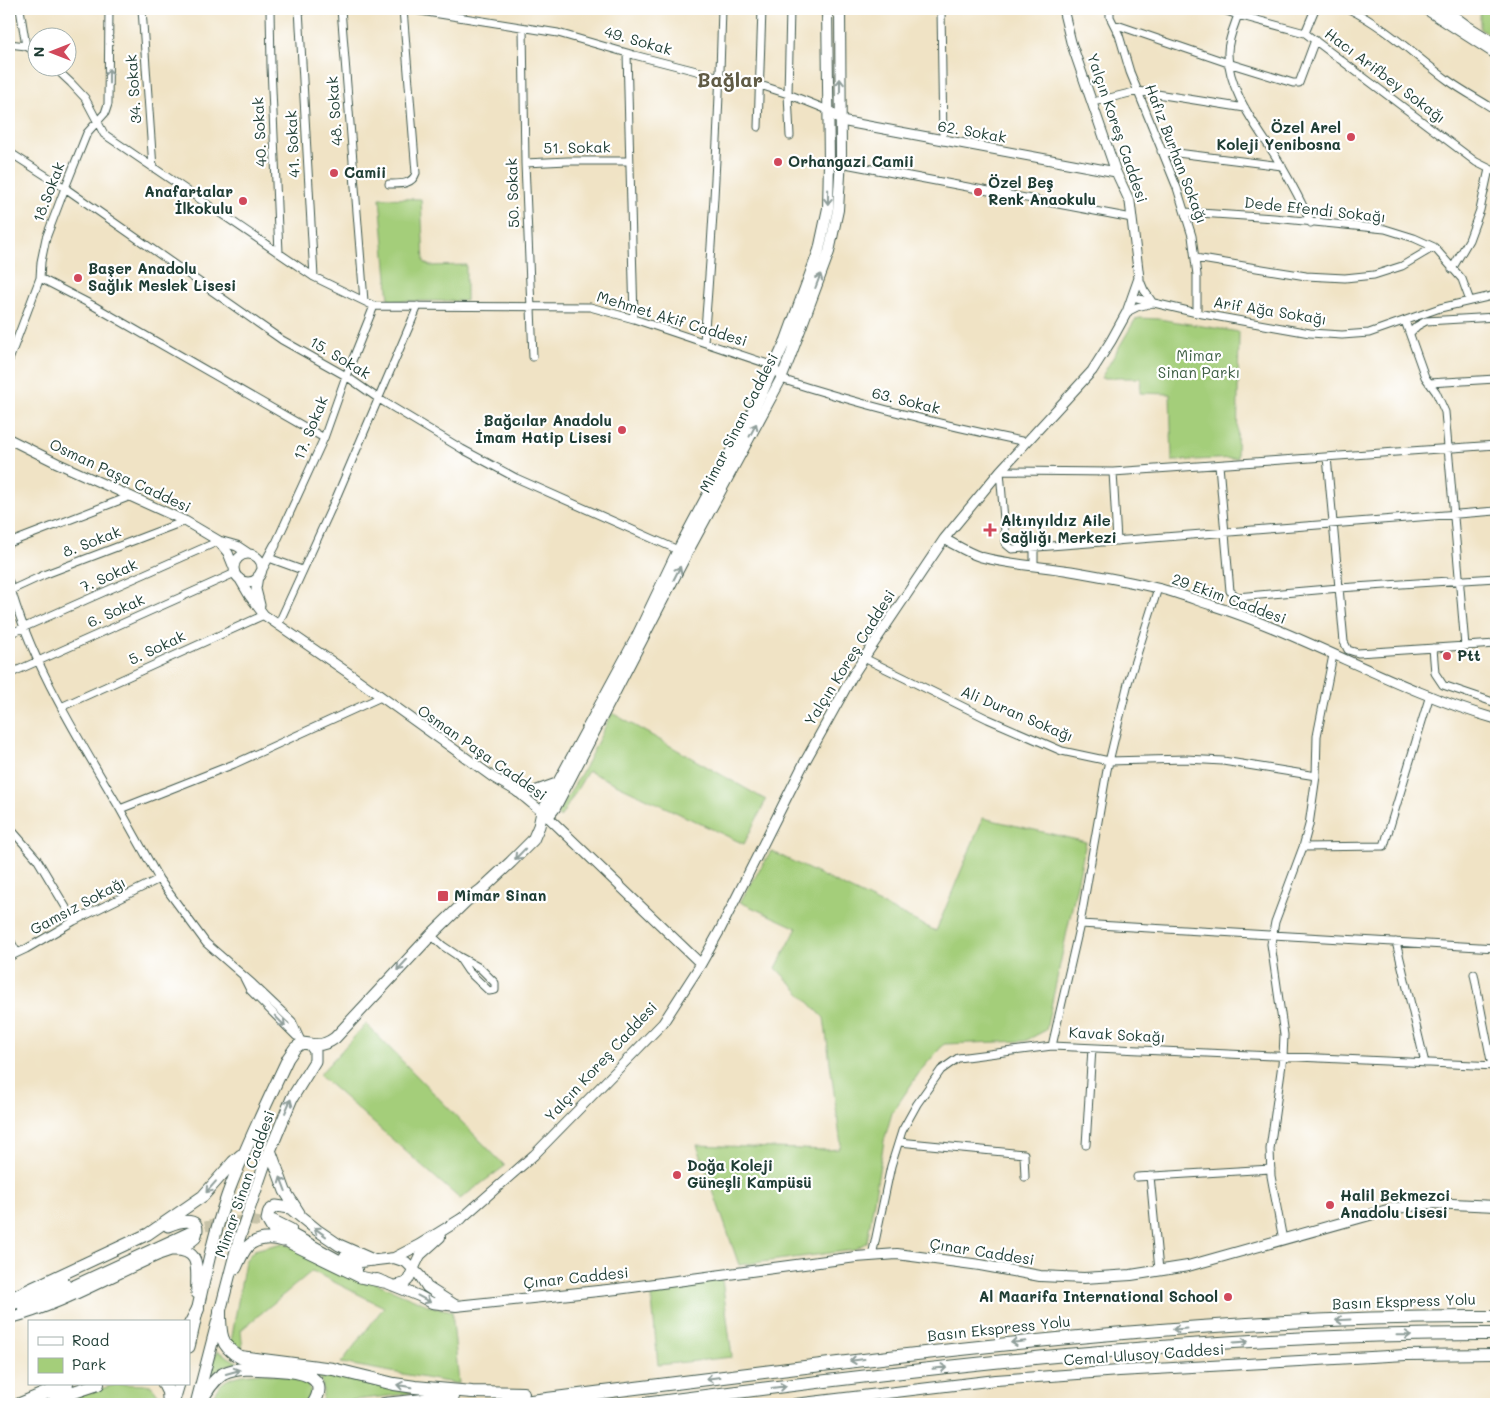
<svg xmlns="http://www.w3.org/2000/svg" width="1505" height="1413" font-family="Mali,sans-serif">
  <rect width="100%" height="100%" fill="#fff"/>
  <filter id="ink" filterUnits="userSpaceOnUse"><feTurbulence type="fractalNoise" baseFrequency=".02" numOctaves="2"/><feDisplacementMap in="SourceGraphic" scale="10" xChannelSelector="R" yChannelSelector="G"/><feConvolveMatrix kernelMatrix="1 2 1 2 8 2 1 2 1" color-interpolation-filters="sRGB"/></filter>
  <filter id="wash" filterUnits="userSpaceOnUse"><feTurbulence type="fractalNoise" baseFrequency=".0096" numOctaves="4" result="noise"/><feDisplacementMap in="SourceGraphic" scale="20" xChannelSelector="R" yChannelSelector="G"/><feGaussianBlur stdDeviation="1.12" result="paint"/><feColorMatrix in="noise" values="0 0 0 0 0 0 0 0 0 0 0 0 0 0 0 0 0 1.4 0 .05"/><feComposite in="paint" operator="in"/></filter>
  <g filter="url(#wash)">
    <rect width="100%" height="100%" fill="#f0e3c5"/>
    <!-- green -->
    <path fill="#a4ce7a" stroke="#628657" d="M1480 9H1496V38L1480 29Z
      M380 198 421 199 424 262 430 266 466 265V301H389Z
      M1139 318 1159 319 1239 332 1237 458 1172 461 1170 394 1140 393 1141 378H1101L1135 320Z
      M612 713 766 800 744 844 588 771 560 818 557 814 585 767Z
      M983 818 1086 842 1046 1030 1025 1041 944 1044 921 1070 892 1113 884 1141 867 1242 854 1250 739 1265 697 1145 827 1150 839 1149 841 1145 824 1018 776 968 797 928 740 902 771 851 936 931Z
      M366 1024 505 1166 460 1199 319 1075Z
      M283 1243 430 1306 452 1311 459 1384 341 1363 384 1307 312 1271 241 1330 243 1351 231 1342 245 1261 254 1250Z
      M722 1279 732 1357 658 1365 651 1289Z
      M217 1351 239 1363 227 1365 208 1375Z
      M310 1369 414 1393 321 1404C325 1389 324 1379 310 1369Z
      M262 1373 303 1379C312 1387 314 1397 302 1404H210C219 1376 235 1375 262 1373Z
      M118 1384 151 1385 160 1397 161 1404H59L71 1397Z"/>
  </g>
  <g filter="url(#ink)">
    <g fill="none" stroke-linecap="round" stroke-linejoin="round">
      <!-- secondary-tunnel -->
      <path stroke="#c6c2a8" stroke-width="10" stroke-dasharray="10 5" stroke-linecap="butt" d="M191 1231C217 1222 248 1216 274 1226"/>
      <defs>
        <path id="minor" d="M20 9 26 46
          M142 9 153 168
          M270 9 271 66 279 253
          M299 9 314 277
          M341 9 364 301
          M408 9 558 33 634 55 720 77 760 85 788 94 828 110
          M790 9 788 94 790 136
          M941 9 943 141
          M1110 9V17L1119 35 1130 72 1177 188 1192 236 1197 275V313
          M1221 9 1238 15 1305 33 1476 162 1496 172
          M1349 9C1386 27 1416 57 1449 81 1463 91 1478 99 1492 108L1496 106
          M1238 15C1234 26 1228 40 1228 52 1227 92 1261 132 1281 165 1292 184 1302 203 1311 223
          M1114 24 1228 63 1293 83H1299L1315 40
          M523 28 525 163 533 357
          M1305 33 1315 9
          M9 44 26 46 38 53
          M627 53 634 319
          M55 68 71 83 85 98 104 134 314 277 374 306 590 307 634 319 774 366 781 379C861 405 943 425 1026 442
          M1093 102 1138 91 1245 108
          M758 127 762 9
          M1161 151 1282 166
          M9 152 65 188 282 340 346 376 379 399 462 449 516 478 678 550
          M525 163 568 161H629
          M840 163 1132 218
          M389 184C400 184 412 185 416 173L403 9
          M1185 212 1274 218 1385 229 1414 238 1434 247 1462 279 1470 301
          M1195 258 1306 276 1345 278 1374 275 1402 266 1434 247
          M1452 269 1469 240 1480 210 1489 169
          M40 278 94 306 324 438
          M1139 278 1144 290 1153 303
          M1133 297 1154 303 1197 313 1310 333 1342 335 1369 333 1440 308 1496 295
          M1127 312 1137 307 1153 303
          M1405 321 1425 377 1436 392 1445 412 1465 646
          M1410 333 1417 326 1426 321 1496 317
          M704 342C713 231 719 120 722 9
          M9 360 40 278 41 262 46 238 65 188 87 133 105 113 108 104 109 9
          M1429 383 1496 379
          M1496 445 1113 472 1000 471 1006 544 1012 549 1496 511
          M1327 457 1344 642 1348 650 1358 653 1496 644
          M1219 465 1230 591 1237 597 1339 588 1496 578
          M1113 472 1117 541
          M9 543 131 496
          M275 545 324 438 346 376 374 306
          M1034 547V566
          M269 558 302 570
          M9 582C31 664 78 737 120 809L234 764 381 697
          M9 591 46 574 185 521
          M278 625 336 498 418 306
          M9 634 219 541
          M1433 648 1435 673 1443 685 1496 703
          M864 658 988 719 1062 751 1109 761 1186 759 1223 761 1316 776
          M9 674 235 573
          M61 707 264 615
          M120 809 159 879 206 943 253 984 292 1021 302 1043
          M9 827 37 859 74 921
          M1303 847 1384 846 1430 695
          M1080 924 1496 948
          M431 935 443 946 458 956 468 971 489 991 495 990V983L480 968 458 956
          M9 938 17 953
          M1396 942 1425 1063
          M9 957 26 949 74 921 159 879
          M1474 974 1492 1066
          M244 978 250 990 296 1036
          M1052 1046 1080 924 1107 770 1128 683 1158 588
          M899 1142 1024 1154 1025 1177
          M1086 1145 1092 1048
          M1150 1176 1159 1270
          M1137 1177 1271 1169
          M1283 1240 1271 1176 1270 1149 1283 1057 1284 1035 1271 944 1275 922 1303 847 1309 825 1316 776 1317 736 1333 655
          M872 1256 891 1166 902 1131 917 1104 941 1070 958 1058 1052 1046 1496 1066"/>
        <path id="tertiary" d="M828 110 841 121 1116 172
          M9 439 57 463 185 521 219 541 237 546 249 554
          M944 539C956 545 968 553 981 557 1011 565 1041 566 1071 571 1100 576 1128 581 1157 588 1175 592 1193 599 1211 605 1308 636 1398 691 1496 719
          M219 542 228 553 234 568
          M234 568a14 14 0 1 1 28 0a14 14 0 1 1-28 0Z
          M260 573 275 545
          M258 576 256 589 260 605
          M239 578 249 595 264 615 347 672 494 778 518 792 548 817 701 964
          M461 1219 534 1155 663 1023 701 964 720 930 802 767 853 675 864 658 944 539 1000 471 1092 371 1111 341 1127 312 1139 278 1130 202 1116 172 1071 42 1063 9"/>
        <path id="secondary" d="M1426 9 1496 54
          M1444 9 1467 26 1496 44
          M518 792 536 791 558 783
          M542 812 636 638 678 550 762 393 786 340 819 250 828 208 829 162 827 9
          M548 817 555 808 687 553 781 379 790 357 829 252 838 210 841 158 840 9
          M273 1220 291 1229
          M283 1229 357 1270
          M344 1257 348 1260 360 1262 394 1258 419 1245 461 1219
          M394 1258 406 1262 420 1276 427 1287 455 1305
          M377 1279 419 1296 432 1303 456 1306 617 1289 856 1257 897 1254 980 1265 1040 1276 1084 1278 1131 1275 1188 1266 1391 1209 1430 1203 1496 1206
          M394 1286 405 1283 408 1280 420 1255 440 1237
          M9 1306 65 1283
          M23 1309 190 1232
          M795 1404 996 1380 1119 1371 1406 1355 1496 1354"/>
        <path id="primary" d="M310 1044C320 1046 327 1044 335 1038L431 935 466 901 481 890 511 862 533 840 539 826 542 812
          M270 1150 285 1191 299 1213
          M173 1250C204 1249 195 1273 197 1293
          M373 1260 339 1245 317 1230 290 1208 276 1206 269 1211 267 1220 274 1232 290 1243 360 1277 384 1282
          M236 1268C239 1261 243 1252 248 1246 257 1238 272 1237 283 1241
          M9 1299 148 1234 203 1196 233 1162 241 1155
          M9 1318C60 1305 109 1276 157 1255 169 1249 185 1248 195 1238 204 1215 180 1221 168 1226
          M189 1347C201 1297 210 1245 227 1196 244 1149 267 1103 288 1058L295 1048 302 1043 310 1044 315 1051V1061L292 1098 265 1163 239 1239 196 1404
          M173 1404 179 1384"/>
        <path id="motorway" d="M220 1310C220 1330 219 1346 240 1357L333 1369 394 1384 415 1387 472 1392 523 1393
          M189 1326 198 1309
          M164 1384 168 1392 169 1404
          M20 1404 67 1384
          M52 1404 62 1396 98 1384
          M200 1404C205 1393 212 1381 223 1374 240 1366 259 1369 277 1370 297 1371 332 1375 313 1404
          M384 1404 453 1397
          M507 1404C592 1393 678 1383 764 1372 1007 1342 1251 1315 1496 1317
          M644 1404C926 1367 1211 1333 1496 1334"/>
      </defs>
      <!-- minor casing -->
      <use href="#minor" stroke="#3e564a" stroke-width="9"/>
      <!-- tertiary casing -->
      <use href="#tertiary" stroke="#3e564a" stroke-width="11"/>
      <!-- secondary casing -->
      <use href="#secondary" stroke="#3e564a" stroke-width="12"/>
      <!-- primary casing -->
      <use href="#primary" stroke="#3e564a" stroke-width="13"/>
      <!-- motorway casing -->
      <use href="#motorway" stroke="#3e564a" stroke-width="14"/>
      <!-- minor -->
      <use href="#minor" stroke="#fff" stroke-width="7"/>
      <!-- tertiary -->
      <use href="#tertiary" stroke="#fff" stroke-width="9"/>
      <!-- secondary -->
      <use href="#secondary" stroke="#fff" stroke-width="10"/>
      <!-- primary -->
      <use href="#primary" stroke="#fff" stroke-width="11"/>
      <!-- motorway -->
      <use href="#motorway" stroke="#fff" stroke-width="12"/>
    </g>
    <!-- one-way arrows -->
    <defs><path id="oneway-shaft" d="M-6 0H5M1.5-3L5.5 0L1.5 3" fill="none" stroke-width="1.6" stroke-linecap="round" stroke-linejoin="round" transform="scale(1.25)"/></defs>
    <g stroke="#8f9e9a">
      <use href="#oneway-shaft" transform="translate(109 76) rotate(-90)"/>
      <use href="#oneway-shaft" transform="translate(840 86) rotate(-90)"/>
      <use href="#oneway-shaft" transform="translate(828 197) rotate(91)"/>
      <use href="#oneway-shaft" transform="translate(818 281) rotate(-69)"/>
      <use href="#oneway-shaft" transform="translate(753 430) rotate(-62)"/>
      <use href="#oneway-shaft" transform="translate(677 573) rotate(-63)"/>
      <use href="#oneway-shaft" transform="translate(520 854) rotate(134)"/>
      <use href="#oneway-shaft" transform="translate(402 965) rotate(133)"/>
      <use href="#oneway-shaft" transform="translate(280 1021) rotate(46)"/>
      <use href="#oneway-shaft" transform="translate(288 1106) rotate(-67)"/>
      <use href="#oneway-shaft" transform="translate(283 1184) rotate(-111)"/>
      <use href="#oneway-shaft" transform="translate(211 1187) rotate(131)"/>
      <use href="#oneway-shaft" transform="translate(320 1232) rotate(-144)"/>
      <use href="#oneway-shaft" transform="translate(424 1299) rotate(28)"/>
      <use href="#oneway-shaft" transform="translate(1343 1320) rotate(177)"/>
      <use href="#oneway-shaft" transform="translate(1180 1329) rotate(176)"/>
      <use href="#oneway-shaft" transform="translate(1404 1335) rotate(-1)"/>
      <use href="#oneway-shaft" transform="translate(1018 1342) rotate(174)"/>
      <use href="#oneway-shaft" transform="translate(1241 1342) rotate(-4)"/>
      <use href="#oneway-shaft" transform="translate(857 1360) rotate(173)"/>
      <use href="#oneway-shaft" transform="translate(940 1368) rotate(-6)"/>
      <use href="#oneway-shaft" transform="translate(233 1372) rotate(-16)"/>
      <use href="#oneway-shaft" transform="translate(713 1378) rotate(173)"/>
      <use href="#oneway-shaft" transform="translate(404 1386) rotate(-170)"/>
      <use href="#oneway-shaft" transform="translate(779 1387) rotate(-7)"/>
    </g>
  </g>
  <!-- markers -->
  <g fill="#d1495b" stroke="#fff" stroke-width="2">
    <circle cx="1351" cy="137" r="5"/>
    <circle cx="778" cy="162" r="5"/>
    <circle cx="334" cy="173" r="5"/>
    <circle cx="978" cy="192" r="5"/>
    <circle cx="243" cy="201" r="5"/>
    <circle cx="78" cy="278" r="5"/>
    <circle cx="622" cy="430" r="5"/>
    <path d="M987.5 522.5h5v5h5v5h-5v5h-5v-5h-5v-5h5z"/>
    <circle cx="1447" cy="656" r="5"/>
    <rect x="437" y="890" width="12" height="12" rx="2.5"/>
    <circle cx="677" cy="1175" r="5"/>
    <circle cx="1330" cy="1205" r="5"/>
    <circle cx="1228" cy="1297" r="5"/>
  </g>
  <g text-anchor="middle" stroke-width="4.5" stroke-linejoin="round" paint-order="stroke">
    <!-- street labels -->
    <g font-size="15" fill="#1f3d34" stroke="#fff">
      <text transform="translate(638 41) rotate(16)" y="5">49. Sokak</text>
      <text transform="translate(1385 76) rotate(37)" y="5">Hacı Arifbey Sokağı</text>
      <text transform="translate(134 89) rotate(-94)" y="5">34. Sokak</text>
      <text transform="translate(335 111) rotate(-94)" y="5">48. Sokak</text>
      <text transform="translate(1117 128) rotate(71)" y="5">Yalçın Koreş Caddesi</text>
      <text transform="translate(260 132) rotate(-93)" y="5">40. Sokak</text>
      <text transform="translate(972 132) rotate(10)" y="5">62. Sokak</text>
      <text transform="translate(293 144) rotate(-93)" y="5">41. Sokak</text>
      <text transform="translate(577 148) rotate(-1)" y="5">51. Sokak</text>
      <text transform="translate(1176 154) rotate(69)" y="5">Hafız Burhan Sokağı</text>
      <text transform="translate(49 192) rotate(-69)" y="5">18.Sokak</text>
      <text transform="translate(513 193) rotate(-92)" y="5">50. Sokak</text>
      <text transform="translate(1315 210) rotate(6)" y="5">Dede Efendi Sokağı</text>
      <text transform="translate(1270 311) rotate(9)" y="5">Arif Ağa Sokağı</text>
      <text transform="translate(672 319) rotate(17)" y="5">Mehmet Akif Caddesi</text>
      <text transform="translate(340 358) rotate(31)" y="5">15. Sokak</text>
      <text transform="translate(906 401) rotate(14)" y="5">63. Sokak</text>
      <text transform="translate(739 423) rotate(-63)" y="5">Mimar Sinan Caddesi</text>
      <text transform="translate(311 428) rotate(-68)" y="5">17. Sokak</text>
      <text transform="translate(120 476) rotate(25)" y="5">Osman Paşa Caddesi</text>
      <text transform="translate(92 542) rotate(-21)" y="5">8. Sokak</text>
      <text transform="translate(109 576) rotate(-24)" y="5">7. Sokak</text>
      <text transform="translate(1229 599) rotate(20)" y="5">29 Ekim Caddesi</text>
      <text transform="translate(116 611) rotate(-24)" y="5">6. Sokak</text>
      <text transform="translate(157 648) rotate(-25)" y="5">5. Sokak</text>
      <text transform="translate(850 658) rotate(-58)" y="5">Yalçın Koreş Caddesi</text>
      <text transform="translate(1017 714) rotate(23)" y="5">Ali Duran Sokağı</text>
      <text transform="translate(482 753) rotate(35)" y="5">Osman Paşa Caddesi</text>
      <text transform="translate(78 906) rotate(-28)" y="5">Gamsız Sokağı</text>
      <text transform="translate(1117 1035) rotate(3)" y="5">Kavak Sokağı</text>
      <text transform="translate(601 1062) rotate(-47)" y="5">Yalçın Koreş Caddesi</text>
      <text transform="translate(245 1184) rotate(-71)" y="5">Mimar Sinan Caddesi</text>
      <text transform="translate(982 1252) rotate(9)" y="5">Çınar Caddesi</text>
      <text transform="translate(576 1278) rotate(-6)" y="5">Çınar Caddesi</text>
      <text transform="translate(1404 1302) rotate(-2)" y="5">Basın Ekspress Yolu</text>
      <text transform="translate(999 1329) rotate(-6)" y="5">Basın Ekspress Yolu</text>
      <text transform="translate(1144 1355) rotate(-4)" y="5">Cemal Ulusoy Caddesi</text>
    </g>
    <!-- poi labels -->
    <g font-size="15" font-weight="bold" fill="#1f3d34" stroke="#fff" text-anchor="start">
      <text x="1341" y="133" text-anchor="end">Özel Arel<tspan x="1341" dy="17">Koleji Yenibosna</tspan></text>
      <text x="788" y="167">Orhangazi Camii</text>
      <text x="344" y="178">Camii</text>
      <text x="988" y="188">Özel Beş<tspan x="988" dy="17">Renk Anaokulu</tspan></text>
      <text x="233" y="197" text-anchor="end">Anafartalar<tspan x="233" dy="17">İlkokulu</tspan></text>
      <text x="88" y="274">Başer Anadolu<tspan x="88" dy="17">Sağlık Meslek Lisesi</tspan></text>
      <text x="612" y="426" text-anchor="end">Bağcılar Anadolu<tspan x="612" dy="17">İmam Hatip Lisesi</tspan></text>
      <text x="1001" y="526">Altınyıldız Aile<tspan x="1001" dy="17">Sağlığı Merkezi</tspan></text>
      <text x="1457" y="661">Ptt</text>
      <text x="454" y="901">Mimar Sinan</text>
      <text x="687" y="1171">Doğa Koleji<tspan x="687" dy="17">Güneşli Kampüsü</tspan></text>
      <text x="1340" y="1201">Halil Bekmezci<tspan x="1340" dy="17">Anadolu Lisesi</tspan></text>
      <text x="1218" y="1302" text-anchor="end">Al Maarifa International School</text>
    </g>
    <!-- park labels -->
    <g font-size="15" fill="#406146" stroke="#fff">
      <text x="1199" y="361">Mimar<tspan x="1199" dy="17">Sinan Parkı</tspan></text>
    </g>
    <!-- district labels -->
    <g font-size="20" font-weight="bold" fill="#605b45" stroke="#fff">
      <text x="730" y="87">Bağlar</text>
    </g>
  </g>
  <!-- margin -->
  <rect width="1505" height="1413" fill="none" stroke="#fff" stroke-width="30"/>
  <!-- legend -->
  <rect x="28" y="1320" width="162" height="65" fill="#ffffff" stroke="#a5b1ae"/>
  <rect x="38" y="1337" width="25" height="8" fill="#ffffff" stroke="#a5b1ae"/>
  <text x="72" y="1346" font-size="15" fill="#1f3d34">Road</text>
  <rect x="38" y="1358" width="25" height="15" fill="#a4ce7a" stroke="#a5b1ae"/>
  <text x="72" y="1370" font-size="15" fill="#1f3d34">Park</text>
  <!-- north arrow -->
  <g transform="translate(52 52) rotate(270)"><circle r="24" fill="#ffffff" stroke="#a5b1ae"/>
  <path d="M0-4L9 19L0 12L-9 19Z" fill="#d1495b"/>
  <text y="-8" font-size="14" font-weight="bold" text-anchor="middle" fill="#1f3d34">N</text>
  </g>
</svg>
